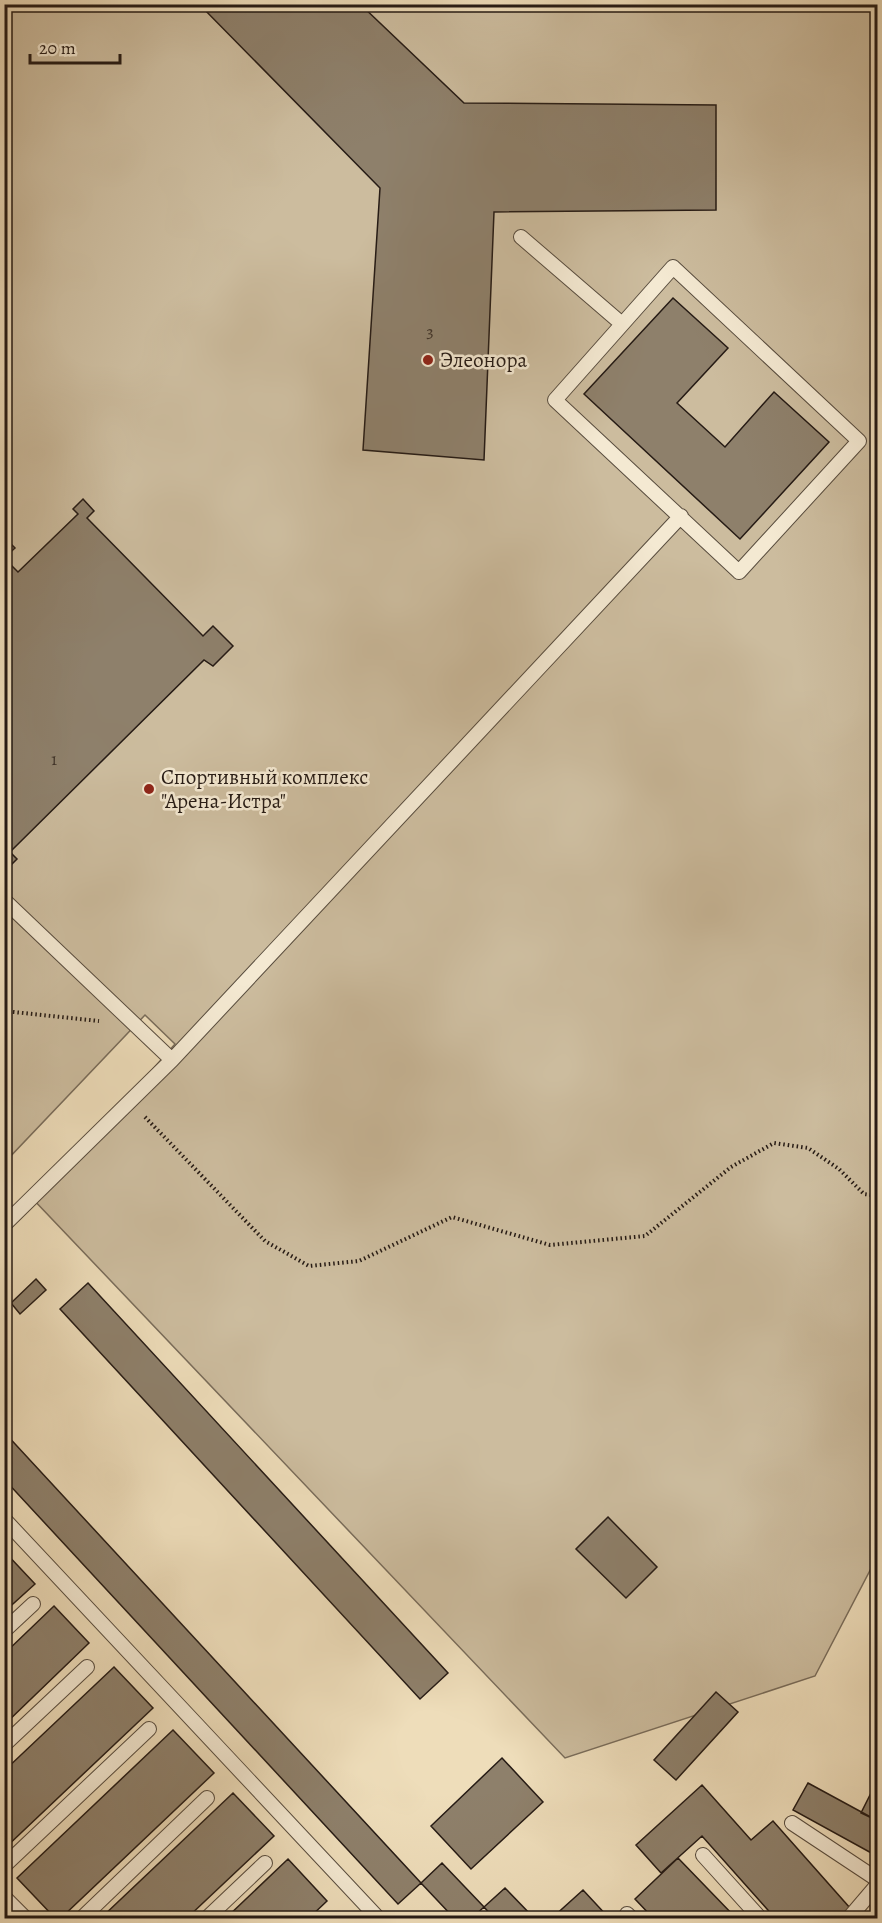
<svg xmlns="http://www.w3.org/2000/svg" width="882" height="1923" font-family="Alegreya,serif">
  <rect width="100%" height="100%" fill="#eeddba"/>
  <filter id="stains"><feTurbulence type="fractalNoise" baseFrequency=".00333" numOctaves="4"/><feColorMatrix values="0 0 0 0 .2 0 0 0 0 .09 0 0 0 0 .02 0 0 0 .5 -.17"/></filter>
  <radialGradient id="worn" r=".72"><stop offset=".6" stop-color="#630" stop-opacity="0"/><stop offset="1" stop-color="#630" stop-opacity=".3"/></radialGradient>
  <!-- green -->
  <path fill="#ccbc9e" stroke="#796c5a" stroke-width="1.5" d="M5 5H877L878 1555 815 1676 565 1758 31 1197 93 1137 175 1044 145 1015 5 1162Z"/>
  <!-- building -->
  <path fill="#8e806b" stroke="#261b15" stroke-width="1.5" d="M199 4H360L464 103 716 105V210L494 212 484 460 363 450 380 188Z
    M673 298 728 348 677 403 725 447 774 392 829 442 740 539 584 394Z
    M83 499 94 511 87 518 203 636 213 626 233 646 213 666 204 660 10 852 17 859 4 872V558L18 572 78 514 73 509Z
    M4 537 15 548 4 558Z
    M36 1279 46 1290 20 1314 11 1303Z
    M88 1283 448 1673 420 1699 60 1309Z
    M4 1432 421 1883 398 1904 4 1479Z
    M608 1517 657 1567 626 1598 576 1549Z
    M4 1551 35 1584 4 1612Z
    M54 1606 89 1643 4 1725V1654Z
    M114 1667 153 1708 4 1849V1771Z
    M716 1692 738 1712 676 1780 654 1760Z
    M173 1730 214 1773 61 1918H55L17 1878Z
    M502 1758 543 1802 471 1869 431 1826Z
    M878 1779V1821L861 1813Z
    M808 1783 878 1821V1852L875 1855 793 1810Z
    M702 1785 751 1840 773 1821 850 1908 838 1918H775L702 1836 661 1873 636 1845Z
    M233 1793 274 1836 187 1918H101Z
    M678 1858 736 1918H653L635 1899Z
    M288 1859 327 1901 309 1918H226Z
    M442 1863 484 1907 472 1918H454L421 1883Z
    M505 1888 534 1918H494L484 1907Z
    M583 1890 609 1918H552Z"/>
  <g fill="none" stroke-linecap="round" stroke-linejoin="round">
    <defs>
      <path id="lane" d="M521 237 622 324
        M673 267 859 441 739 572 555 400Z
        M4 900 172 1060
        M4 1225 172 1060 681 516
        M4 1519 378 1918
        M4 1631 33 1604
        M4 1745 87 1667
        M792 1823 878 1880
        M703 1855 760 1918
        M4 1866 149 1729
        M4 1897 25 1918
        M627 1914 631 1918
        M82 1918 207 1798
        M207 1918 265 1863
        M849 1918 878 1884"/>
    </defs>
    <!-- lane casing -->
    <use href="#lane" stroke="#584c3e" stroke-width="16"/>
    <!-- path -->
    <path stroke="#261b15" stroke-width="4" stroke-dasharray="1.5 3" stroke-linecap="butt" d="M4 1011 99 1021
      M145 1117 265 1241 309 1266 359 1261 452 1217 550 1245 645 1236 731 1167 774 1143 808 1148 839 1169 864 1194 878 1196"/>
    <!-- lane -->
    <use href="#lane" stroke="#f4e9d2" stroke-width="14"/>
  </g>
  <!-- markers -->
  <g fill="#8f2418" stroke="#f4e9d2" stroke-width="2">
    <circle cx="428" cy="360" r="6"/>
    <circle cx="149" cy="789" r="6"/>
  </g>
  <g text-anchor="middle" stroke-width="5" stroke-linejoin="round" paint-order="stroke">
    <!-- number labels -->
    <g font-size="18" fill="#40342a">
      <text x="430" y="337">3</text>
      <text x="54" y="765">1</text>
    </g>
    <!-- poi labels -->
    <g font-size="21" fill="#261b15" stroke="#f4e9d2" text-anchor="start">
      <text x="440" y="367">Элеонора</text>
      <text x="161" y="784">Спортивный комплекс<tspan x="161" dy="24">"Арена-Истра"</tspan></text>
    </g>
  </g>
  <!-- margin -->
  <rect width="882" height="1923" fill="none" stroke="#eeddba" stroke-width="24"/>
  <rect x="6" y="6" width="870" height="1911" fill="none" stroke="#261b15" stroke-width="3"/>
  <rect x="12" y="12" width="858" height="1899" fill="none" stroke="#261b15" stroke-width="1.5"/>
  <!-- scale -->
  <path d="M30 54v9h90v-9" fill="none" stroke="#261b15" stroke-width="3"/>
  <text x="39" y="54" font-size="18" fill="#261b15" stroke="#f4e9d2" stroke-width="4.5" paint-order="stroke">20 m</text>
  <rect width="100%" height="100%" filter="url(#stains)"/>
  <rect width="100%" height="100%" fill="url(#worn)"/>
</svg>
